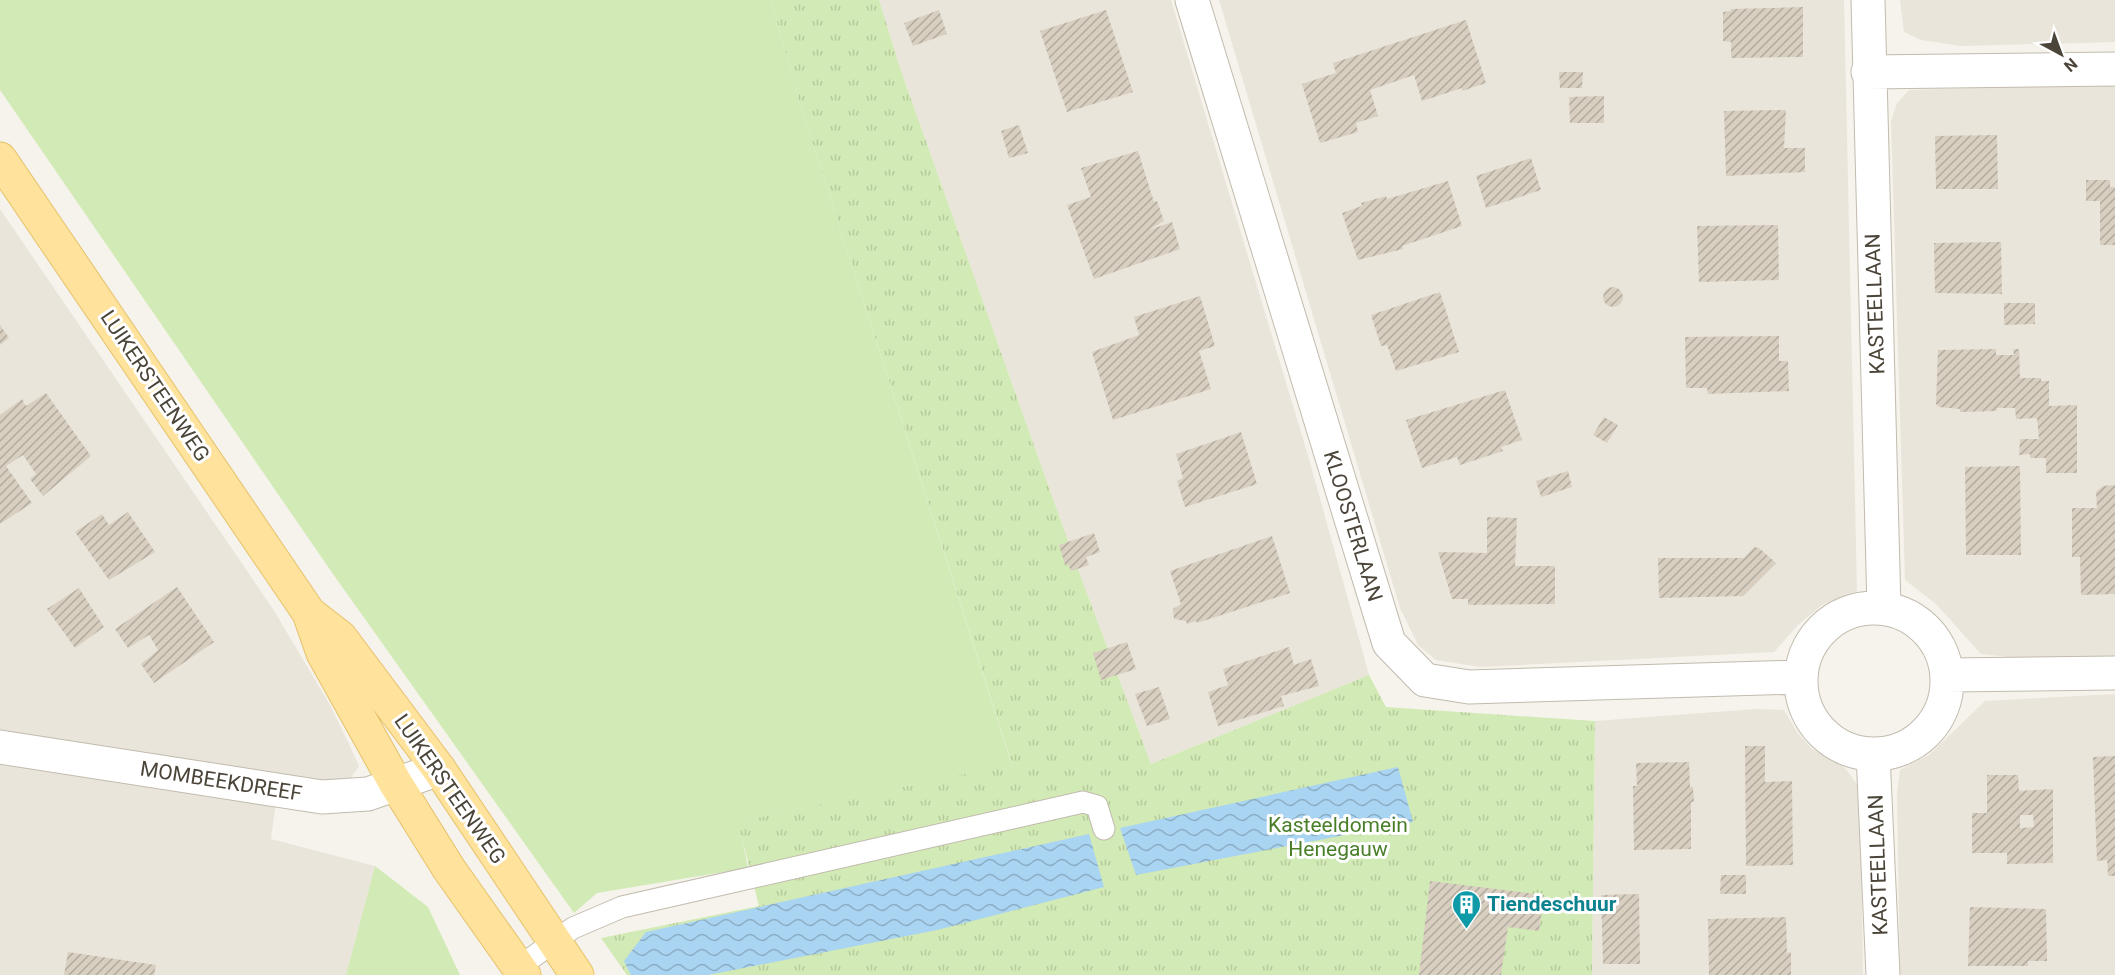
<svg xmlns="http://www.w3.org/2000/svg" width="2115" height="975" font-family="Roboto,sans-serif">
  <defs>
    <pattern id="park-tufts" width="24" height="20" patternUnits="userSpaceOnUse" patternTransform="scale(1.5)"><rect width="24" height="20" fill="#d2eab5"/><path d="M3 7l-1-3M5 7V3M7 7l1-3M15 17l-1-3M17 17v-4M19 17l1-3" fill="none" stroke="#b6ca9c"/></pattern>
    <pattern id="water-waves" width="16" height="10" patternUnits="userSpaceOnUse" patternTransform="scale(1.5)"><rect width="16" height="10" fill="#a9d4f2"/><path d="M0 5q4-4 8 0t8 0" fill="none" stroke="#8caec5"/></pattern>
    <pattern id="building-hatch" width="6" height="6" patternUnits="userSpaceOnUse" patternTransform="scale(1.5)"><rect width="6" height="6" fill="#d8cfc1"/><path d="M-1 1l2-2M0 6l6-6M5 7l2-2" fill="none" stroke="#b1aa9e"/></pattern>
  </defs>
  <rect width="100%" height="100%" fill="#f6f3ec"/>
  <!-- residential -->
  <path fill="#eae5da" d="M879 0H1171L1309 459 1369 675 1151 764 1079 572 900 68Z
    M1219 0H1844L1857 591 1822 605 1799 624 1774 652 1480 667 1436 660 1418 645 1400 608Z
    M1900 0H2115V42L1961 46 1921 40 1904 32Z
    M2115 84V659H2026L1981 654 1936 604 1905 580 1891 121 1897 103 1909 90Z
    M0 209 273 609 330 705 349 744 359 766 351 778 340 783 307 779 0 730Z
    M2115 694V975H1900L1897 793 1900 770 1929 755 1985 701Z
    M1756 709 1784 710 1797 732 1812 749 1844 767 1860 788 1863 975H1592L1595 721Z
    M0 756 276 801 271 839 375 866 346 975H0Z"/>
  <!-- grass -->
  <path fill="#d2eab5" d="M0 0H771L798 97 1012 765 739 822 748 868 597 893 574 913 333 574 0 90Z
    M375 866 428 907 460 975H346Z"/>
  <!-- park -->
  <path fill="url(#park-tufts)" d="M771 0H879L900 68 1079 572 1151 764 1369 675 1386 707 1595 721 1592 975H627L601 938 759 906 738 822 1012 764 798 97Z"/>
  <!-- water -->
  <path fill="url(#water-waves)" d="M1398 767 1413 822 1136 875 1120 828Z
    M1089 834 1104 887 937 930 708 975H631L624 961 646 932Z"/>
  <!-- building -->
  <path fill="url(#building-hatch)" fill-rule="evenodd" d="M1803 7V57L1731 58V42L1723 41V12L1731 11V9Z
    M939 10 947 34 913 46 904 23Z
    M1106 10 1133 92 1067 112 1040 31Z
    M1466 20 1486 83 1462 91V88L1422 101 1414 75 1370 90 1378 116 1356 123 1358 132 1320 143 1302 84 1336 73 1333 63Z
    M1559 72H1583L1582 88H1560Z
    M1604 96V123H1570L1569 97Z
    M1786 110 1784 148H1805V172L1726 176 1724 111Z
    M1019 125 1028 153 1009 158 1001 131Z
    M1997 135 1998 189H1936L1935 136Z
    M1138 151 1154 202 1157 201 1164 221 1149 230 1172 222 1180 249 1094 279 1067 205 1091 197 1081 168Z
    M1531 158 1541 190 1486 208 1476 176Z
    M2086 180H2110V187H2115V245H2100V201H2086Z
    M1448 181 1462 226 1402 246 1403 249 1358 260 1342 213 1362 206 1361 203 1386 196 1387 199Z
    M1778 225 1779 280 1699 282 1697 226Z
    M2001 242 2002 294 1935 293 1934 243Z
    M1603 297a10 10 0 1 1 20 0a10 10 0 1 1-20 0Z
    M1440 292 1459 352 1396 371 1387 345 1381 346 1371 315Z
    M1200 296 1215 346 1199 351 1211 389 1113 420 1092 352 1139 335 1134 317Z
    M2004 303H2035V324L2004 325Z
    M0 325 9 338 0 345Z
    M1779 336V361H1788L1789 391 1708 394 1707 388H1686L1685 337Z
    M1996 349V355H2014L2013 349H2019L2020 378H2041V381H2049V406L2077 405V473H2046V458H2030V454L2019 455 2020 439H2039L2037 418 2016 419 2015 408H1997V411L1960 412V409L1939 407 1936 404 1938 350Z
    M1505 390 1522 440 1501 447 1503 451 1460 465 1457 457 1422 468 1406 420Z
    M46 393 91 456 43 496 30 479 36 474 23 455 6 466 32 503 0 524V415L22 399 26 406Z
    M1604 417 1618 425 1607 443 1593 435Z
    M1241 432 1257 484 1185 507 1177 481 1183 478 1176 454Z
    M2020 466 2021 555H1966L1965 467Z
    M1568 471 1572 487 1541 497 1536 481Z
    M2115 485V594L2081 595 2080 557H2072V508H2097L2096 492 2103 486Z
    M128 512 155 552 109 580 75 532 102 514 109 525Z
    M1487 517 1517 518 1515 566H1555V604L1468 605V599H1452L1438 552 1487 553Z
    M1094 533 1100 552 1086 557 1089 565 1071 571 1068 564 1065 565 1059 545Z
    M1272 536 1290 593 1197 623 1196 621 1187 624 1186 621 1174 619 1173 609 1181 604 1170 571Z
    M1754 547 1759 548 1776 563 1743 596 1659 598 1658 558H1744Z
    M177 587 214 642 154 683 141 664 158 650 149 635 128 648 115 629Z
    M79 588 104 627 75 648 47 609Z
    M1127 642 1136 669 1101 680 1093 653Z
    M1289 647 1294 665 1311 659 1319 686 1281 696 1284 706 1218 726 1208 692 1228 685 1223 669Z
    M1159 687 1170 719 1147 726 1135 694Z
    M1745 746H1765V782L1792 781 1793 865 1746 866Z
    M2115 756V876H2108L2107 860 2097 861 2093 757Z
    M1689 762 1690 787H1693L1694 802H1691V849L1634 850 1633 786H1637L1636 763Z
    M1987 775H2018L2019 791 2053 789V863L2007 864V853H1972V813H1987ZM2020 815H2033L2034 827 2020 828Z
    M1721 875H1746V894H1720Z
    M1430 881 1544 895 1539 931 1508 927 1501 975H1419Z
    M1639 894 1640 964H1603L1601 895Z
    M1970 907 2046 909 2047 961H2028V966H1968Z
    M1786 917 1787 953 1791 952V975H1709L1708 919Z
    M68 952 156 965 154 975H64Z"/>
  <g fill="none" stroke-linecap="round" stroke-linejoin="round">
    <defs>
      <path id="lane" d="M519 967 573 928 622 907 1083 802 1097 806 1104 829"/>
      <path id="street" d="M1192 0 1389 643 1425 680 1469 687 1800 677
        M1868 0 1884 608
        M1868 72 2115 69
        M1801 681a73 73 0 1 1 146 0a73 73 0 1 1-146 0Z
        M1947 675 2115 673
        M0 747 322 797 368 794 439 769
        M1873 754 1883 975"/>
      <path id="primary" d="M0 159 309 613 323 653 396 784 449 869 524 975
        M309 613 340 637 439 769 577 975"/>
    </defs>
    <!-- lane casing -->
    <use href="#lane" stroke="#c2bbae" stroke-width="23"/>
    <!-- street casing -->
    <use href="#street" stroke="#c2bbae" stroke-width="35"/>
    <!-- primary casing -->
    <use href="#primary" stroke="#e6c16a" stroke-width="35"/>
    <!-- lane -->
    <use href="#lane" stroke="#fff" stroke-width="21"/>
    <!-- street -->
    <use href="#street" stroke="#fff" stroke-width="33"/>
    <!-- primary -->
    <use href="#primary" stroke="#ffe39c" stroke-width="33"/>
  </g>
  <!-- icons -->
  <defs>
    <symbol id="building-pin" viewBox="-11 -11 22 30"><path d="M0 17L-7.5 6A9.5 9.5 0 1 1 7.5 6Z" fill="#0f9aa8" stroke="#fff"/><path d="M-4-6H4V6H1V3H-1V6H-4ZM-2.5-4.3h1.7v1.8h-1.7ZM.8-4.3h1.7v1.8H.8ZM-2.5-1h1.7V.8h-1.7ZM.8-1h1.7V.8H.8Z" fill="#fff"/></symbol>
  </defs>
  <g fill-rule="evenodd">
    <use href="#building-pin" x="1450" y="888" width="33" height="45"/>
  </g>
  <g text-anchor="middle" stroke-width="6" stroke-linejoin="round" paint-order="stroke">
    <!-- street labels -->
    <g font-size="21" fill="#4b4439" stroke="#fff">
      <text transform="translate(1875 304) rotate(-92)" y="7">KASTEELLAAN</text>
      <text transform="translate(155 386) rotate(56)" y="7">LUIKERSTEENWEG</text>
      <text transform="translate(1353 526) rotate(73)" y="7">KLOOSTERLAAN</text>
      <text transform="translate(221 781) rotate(9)" y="7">MOMBEEKDREEF</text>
      <text transform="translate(450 789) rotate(55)" y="7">LUIKERSTEENWEG</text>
      <text transform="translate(1878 865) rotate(-92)" y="7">KASTEELLAAN</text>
    </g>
    <!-- park labels -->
    <g font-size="21" fill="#4a7f2a" stroke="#fff">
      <text x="1338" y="832">Kasteeldomein<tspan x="1338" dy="24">Henegauw</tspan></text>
    </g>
    <!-- culture labels -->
    <g font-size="21" font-weight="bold" fill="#0d838f" stroke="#fff" text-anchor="start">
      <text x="1487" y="911">Tiendeschuur</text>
    </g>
  </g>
  <!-- north arrow -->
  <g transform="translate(2061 54) rotate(139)" stroke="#ffffff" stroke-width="4.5" paint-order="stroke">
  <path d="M0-4.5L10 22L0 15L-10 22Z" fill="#4b4439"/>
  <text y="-9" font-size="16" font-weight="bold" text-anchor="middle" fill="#4b4439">N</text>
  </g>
</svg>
